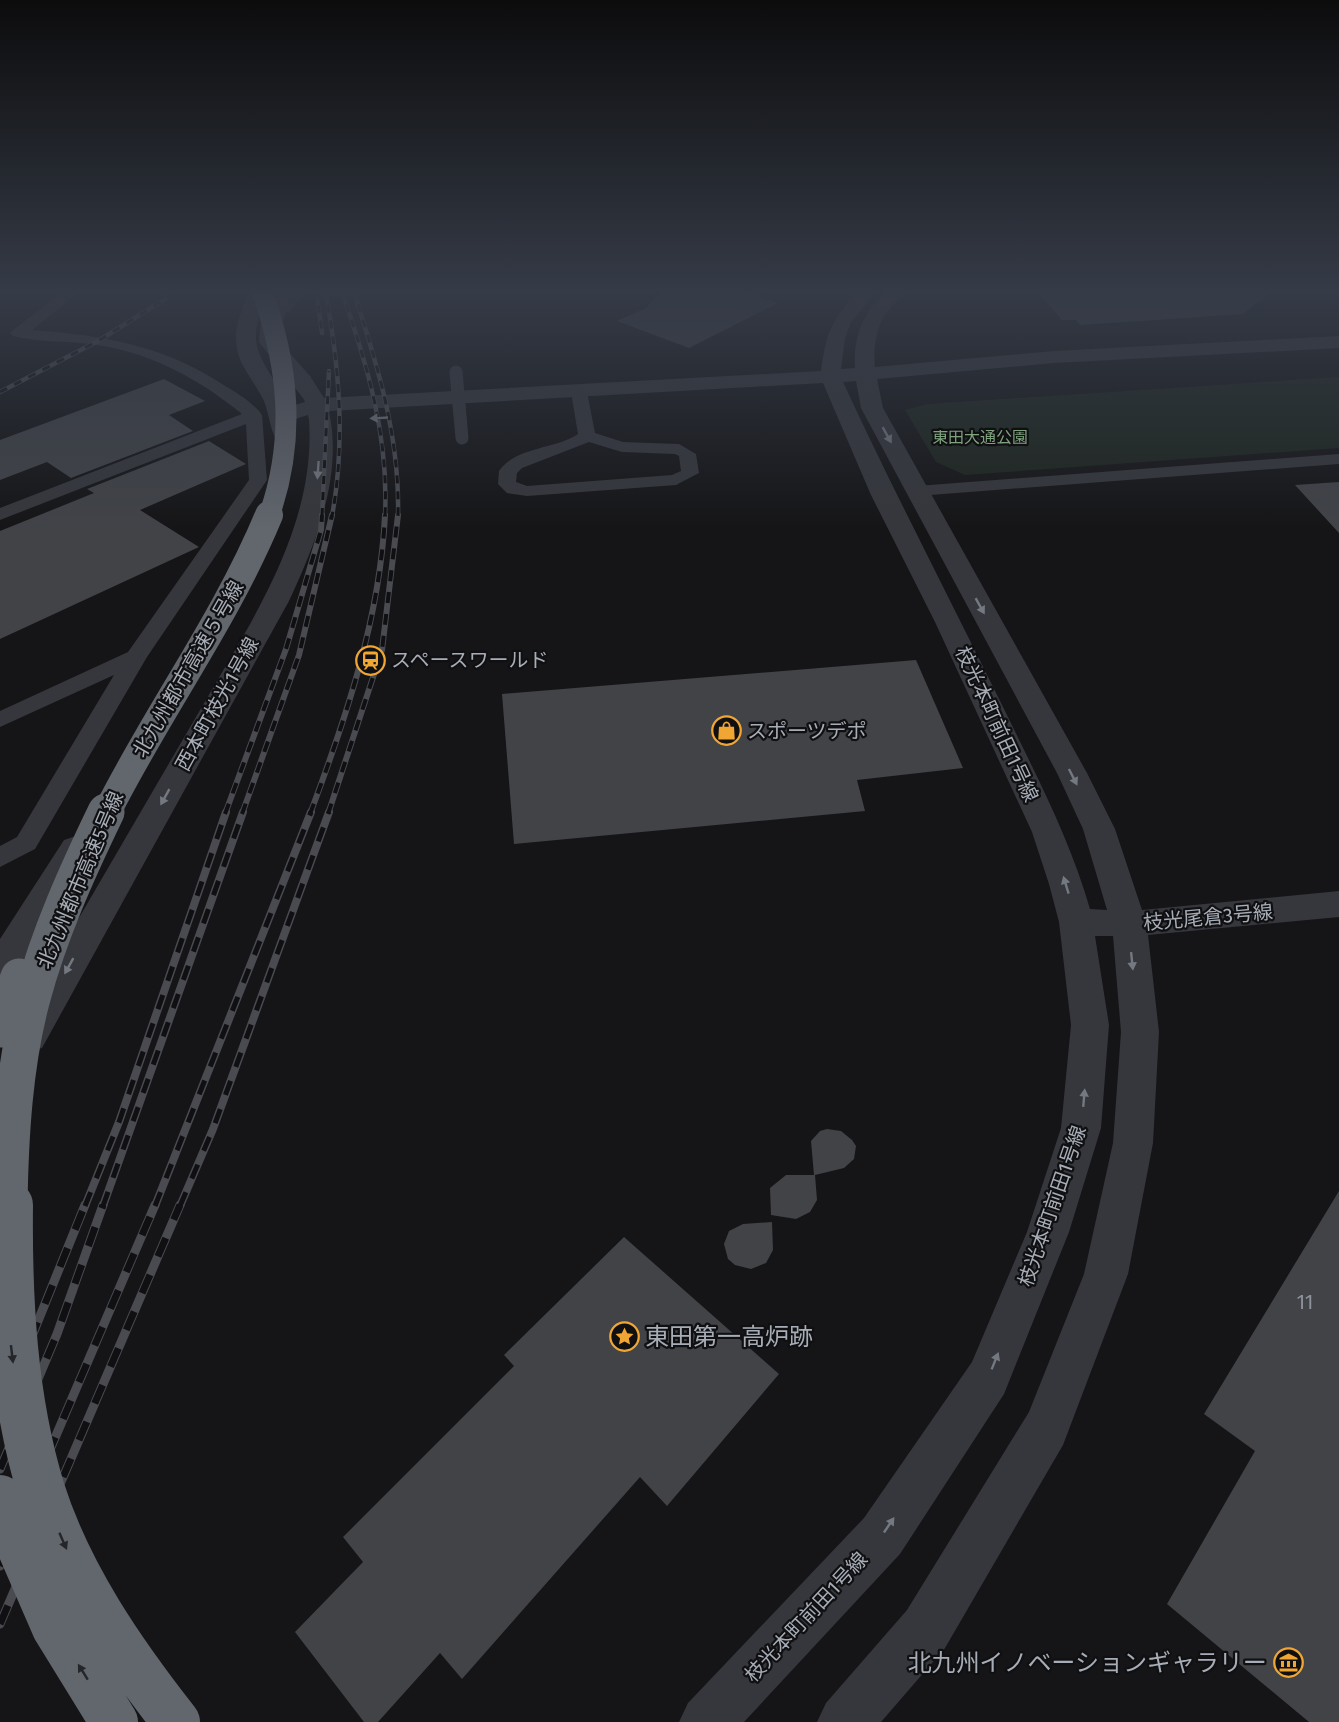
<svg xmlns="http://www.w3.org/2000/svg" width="1339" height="1722" font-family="'Fira Sans','Noto Sans JP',sans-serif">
  <rect width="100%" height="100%" fill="#151517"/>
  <!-- green -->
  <path fill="#1d251e" d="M1339 377V448L965 475 936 462 905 410 928 404Z"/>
  <!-- building -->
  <path fill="#414347" d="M664 289H736L778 303 689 348 617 321 646 308Z
    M1035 289H1276L1242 314 1080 325 1076 320H1062Z
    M164 379 205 401 169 415 193 431 71 478 47 462 0 480V440Z
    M209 441 246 464 140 510 199 547 0 639V531L94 493 87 489Z
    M1339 482V533L1295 485Z
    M916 660 963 768 857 780 865 811 514 844 502 694Z
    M827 1129 841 1131 852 1140 856 1146 854 1159 844 1168 815 1175 817 1200 810 1212 796 1219 771 1215 770 1188 786 1175H814L811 1141 820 1131Z
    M1339 1191V1722H1309L1167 1604 1255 1451 1204 1414Z
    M772 1222 773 1250 766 1263 751 1269 735 1265 728 1259 724 1244 729 1231 743 1224Z
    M624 1237 779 1374 667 1506 640 1477 462 1679 440 1653 378 1722H364L295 1632 363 1562 343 1537 514 1366 504 1355Z"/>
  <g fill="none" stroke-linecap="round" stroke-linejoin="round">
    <!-- tertiary-tunnel -->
    <path stroke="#323337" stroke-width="21" stroke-dasharray="21 10" stroke-linecap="butt" d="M281 306 295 289"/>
    <!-- minor -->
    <path fill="#36373c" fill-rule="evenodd" d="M67 289H83L32 330C101 335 163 345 222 384 235 392 253 402 262 415L267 480 147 657 35 849 0 867V846L17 837 114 675 0 727V711L128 652 249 480 246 424 0 520V508L242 414C198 378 148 351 90 344 65 341 37 342 13 336L10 333 13 330Z
      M579 387 587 392 595 433 623 442 679 444 696 454 699 473 676 485 527 496 507 493 498 484 499 471C517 446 554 450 578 434L571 392ZM589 442 622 452 675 454 679 456 681 471 672 475 527 486 516 482 517 473 522 468Z
      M1339 454V464L917 496 908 491 917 486Z"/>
    <!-- tertiary -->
    <path fill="#36373c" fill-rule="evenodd" d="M251 289H269C241 353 263 353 288 407L305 402 303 398 259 342 261 323 274 302 281 300 290 306 281 323 279 341 310 376 324 398 821 371C827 328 832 321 860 289H879L851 322 845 338 841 369 855 368C853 336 864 310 889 289H910C905 296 898 300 893 305 876 322 873 345 875 367L1054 351 1339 336V348L1054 363 877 379 883 408 1087 773 1115 829 1142 910 1339 891V917L1148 935 1159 1032 1153 1143 1128 1274 1063 1445 945 1648 881 1722H817L826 1703 907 1610 1029 1412 1084 1274 1113 1143 1121 1032 1113 936H1095L1109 1025 1101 1128 1069 1232 1004 1394 900 1554 744 1722H679L688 1703 864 1518 972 1362 1027 1232 1061 1128 1071 1025 1059 922 1049 884 1032 832 935 622 871 495 823 383 329 411C343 476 316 543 289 601L42 1048 29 1052 16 1048 10 1037 16 1026 249 626C284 562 314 495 309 420L308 415 292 420 296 436 293 441H277C270 430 269 413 264 401 259 390 251 380 245 369 228 341 238 316 251 289ZM856 381 861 408 1057 773 1083 829 1107 910 1090 909C1070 839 1036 775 1004 709 950 599 894 492 843 382Z
      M76 836 88 840 92 848 13 978 0 982V939L64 840Z"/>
    <defs>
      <path id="rail-far3" d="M316 289 322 333
        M325 289C339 364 346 441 332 516
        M341 289C367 364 389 436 385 516
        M353 289C377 364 400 436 398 516
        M0 392 98 341 181 289
        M322 516 329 371"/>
      <path id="rail-far2" d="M225 814 286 649 321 530 322 515
        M242 814 299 655 332 515
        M310 814C346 718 380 618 385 515
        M328 814 382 650 398 515"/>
      <path id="rail-far1" d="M85 1206 119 1122 226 812
        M103 1206 243 812
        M155 1206 311 812
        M180 1206 213 1129 329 812"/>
      <path id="rail" d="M0 1415 85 1205
        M0 1469 57 1334 103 1205
        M0 1566 155 1205
        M0 1624 180 1205"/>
    </defs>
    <!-- rail-far3 casing -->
    <use href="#rail-far3" stroke="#494b51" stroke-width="4.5"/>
    <!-- rail-far2 casing -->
    <use href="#rail-far2" stroke="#494b51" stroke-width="6"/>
    <!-- rail-far1 casing -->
    <use href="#rail-far1" stroke="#494b51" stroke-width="8"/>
    <!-- rail casing -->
    <use href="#rail" stroke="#494b51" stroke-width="9"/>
    <!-- rail-far3 -->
    <use href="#rail-far3" stroke="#101012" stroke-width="3" stroke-dasharray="8" stroke-linecap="butt"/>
    <!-- rail-far2 -->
    <use href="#rail-far2" stroke="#101012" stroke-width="4" stroke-dasharray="11" stroke-linecap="butt"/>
    <!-- rail-far1 -->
    <use href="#rail-far1" stroke="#101012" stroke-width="5" stroke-dasharray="15" stroke-linecap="butt"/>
    <!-- rail -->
    <use href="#rail" stroke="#101012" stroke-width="7" stroke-dasharray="20" stroke-linecap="butt"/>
    <!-- pedestrian-bridge -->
    <path stroke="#36373c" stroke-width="13" d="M456 372 462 438"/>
    <!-- motorway-bridge-far3 -->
    <path stroke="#62666d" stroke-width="21" d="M261 289C289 365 296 439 269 516"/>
    <!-- motorway-bridge-far2 -->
    <path stroke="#62666d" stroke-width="28" d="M106 814C157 712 225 621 269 515"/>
    <!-- motorway-bridge-far1 -->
    <path stroke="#62666d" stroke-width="37" d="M0 1029 19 977
      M9 1206C10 1138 14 1064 32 998 49 934 77 872 106 812"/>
    <!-- motorway-bridge -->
    <path stroke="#62666d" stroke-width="48" d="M9 1205C8 1299 13 1399 41 1490 68 1575 121 1652 176 1722
      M0 1499 56 1628 114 1722"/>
  </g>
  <!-- one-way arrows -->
  <defs><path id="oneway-solid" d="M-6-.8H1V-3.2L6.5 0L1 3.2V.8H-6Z" transform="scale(1.5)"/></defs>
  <g fill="#747880">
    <use href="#oneway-solid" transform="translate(379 418) rotate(177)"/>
    <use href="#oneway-solid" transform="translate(887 435) rotate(61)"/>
    <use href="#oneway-solid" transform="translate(318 470) rotate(94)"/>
    <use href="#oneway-solid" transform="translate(980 606) rotate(61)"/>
    <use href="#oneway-solid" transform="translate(1073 777) rotate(63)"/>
    <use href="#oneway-solid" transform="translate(165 797) rotate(119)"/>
    <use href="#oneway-solid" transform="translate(1066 885) rotate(-107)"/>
    <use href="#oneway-solid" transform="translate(1132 961) rotate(84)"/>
    <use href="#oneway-solid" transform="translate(69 966) rotate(119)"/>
    <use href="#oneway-solid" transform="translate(1084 1098) rotate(-85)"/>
    <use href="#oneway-solid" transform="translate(995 1361) rotate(-68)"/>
    <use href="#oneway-solid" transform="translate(889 1525) rotate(-56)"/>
  </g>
  <g fill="#242629">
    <use href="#oneway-solid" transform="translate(12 1354) rotate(83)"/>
    <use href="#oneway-solid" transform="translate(63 1541) rotate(66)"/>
    <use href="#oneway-solid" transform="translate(83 1672) rotate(-122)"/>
  </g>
  <!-- sky -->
  <linearGradient id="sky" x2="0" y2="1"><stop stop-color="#0c0c0d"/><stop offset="0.55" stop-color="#353b47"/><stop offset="1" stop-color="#353b47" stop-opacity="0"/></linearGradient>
  <rect width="1339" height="530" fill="url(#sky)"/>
  <!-- icons -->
  <defs>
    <symbol id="station-ring" viewBox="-11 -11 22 22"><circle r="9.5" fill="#101012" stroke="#f1a633" stroke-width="1.5"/><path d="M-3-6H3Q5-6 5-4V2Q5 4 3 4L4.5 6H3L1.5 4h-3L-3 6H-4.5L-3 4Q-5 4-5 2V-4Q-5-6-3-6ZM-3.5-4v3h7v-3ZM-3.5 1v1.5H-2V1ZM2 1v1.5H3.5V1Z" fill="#f1a633"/></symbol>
    <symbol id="shop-ring" viewBox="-11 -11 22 22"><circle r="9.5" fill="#101012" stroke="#f1a633" stroke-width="1.5"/><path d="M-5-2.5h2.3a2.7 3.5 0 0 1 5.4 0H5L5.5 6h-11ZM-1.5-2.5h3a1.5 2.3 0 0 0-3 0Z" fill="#f1a633"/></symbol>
    <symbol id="sight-ring" viewBox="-11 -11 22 22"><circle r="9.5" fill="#101012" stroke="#f1a633" stroke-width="1.5"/><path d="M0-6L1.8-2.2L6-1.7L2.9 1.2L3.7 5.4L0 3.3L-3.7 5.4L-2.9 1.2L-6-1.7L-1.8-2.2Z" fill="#f1a633"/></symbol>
    <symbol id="museum-ring" viewBox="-11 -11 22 22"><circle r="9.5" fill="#101012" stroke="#f1a633" stroke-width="1.5"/><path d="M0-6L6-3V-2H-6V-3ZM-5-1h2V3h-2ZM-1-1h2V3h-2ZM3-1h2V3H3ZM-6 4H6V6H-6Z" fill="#f1a633"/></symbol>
  </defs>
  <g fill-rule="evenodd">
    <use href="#station-ring" x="354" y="644" width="33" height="33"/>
    <use href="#shop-ring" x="710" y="714" width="33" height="33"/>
    <use href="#sight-ring" x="608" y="1320" width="33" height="33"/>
    <use href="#museum-ring" x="1272" y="1646" width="33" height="33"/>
  </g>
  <g text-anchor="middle" stroke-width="4.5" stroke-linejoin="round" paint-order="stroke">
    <!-- far-park labels -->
    <g font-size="16" fill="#7ea27e" stroke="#101012">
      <text x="980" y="443">東田大通公園</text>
    </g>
    <!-- poi labels -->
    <g font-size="20" fill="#a7adb7" stroke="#101012" text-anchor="start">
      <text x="391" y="667">スペースワールド</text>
      <text x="747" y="738">スポーツデポ</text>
    </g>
    <!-- street labels -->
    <g font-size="20" fill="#a7adb7" stroke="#101012">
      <text transform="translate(188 669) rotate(-60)" y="7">北九州都市高速５号線</text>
      <text transform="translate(217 704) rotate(-61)" y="7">西本町枝光1号線</text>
      <text transform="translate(997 724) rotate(65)" y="7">枝光本町前田1号線</text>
      <text transform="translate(80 880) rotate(-67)" y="7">北九州都市高速5号線</text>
      <text transform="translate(1208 917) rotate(-5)" y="7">枝光尾倉3号線</text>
      <text transform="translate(1052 1206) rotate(-71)" y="7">枝光本町前田1号線</text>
      <text transform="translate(806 1617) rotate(-47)" y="7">枝光本町前田1号線</text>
    </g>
    <!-- near-number labels -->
    <g font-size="20" fill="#8e929b">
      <text x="1305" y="1309">11</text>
    </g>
    <!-- near-poi labels -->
    <g font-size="24" fill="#a7adb7" stroke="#101012" text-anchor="start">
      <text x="645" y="1345">東田第一高炉跡</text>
      <text x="1267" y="1671" text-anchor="end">北九州イノベーションギャラリー</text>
    </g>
  </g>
</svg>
